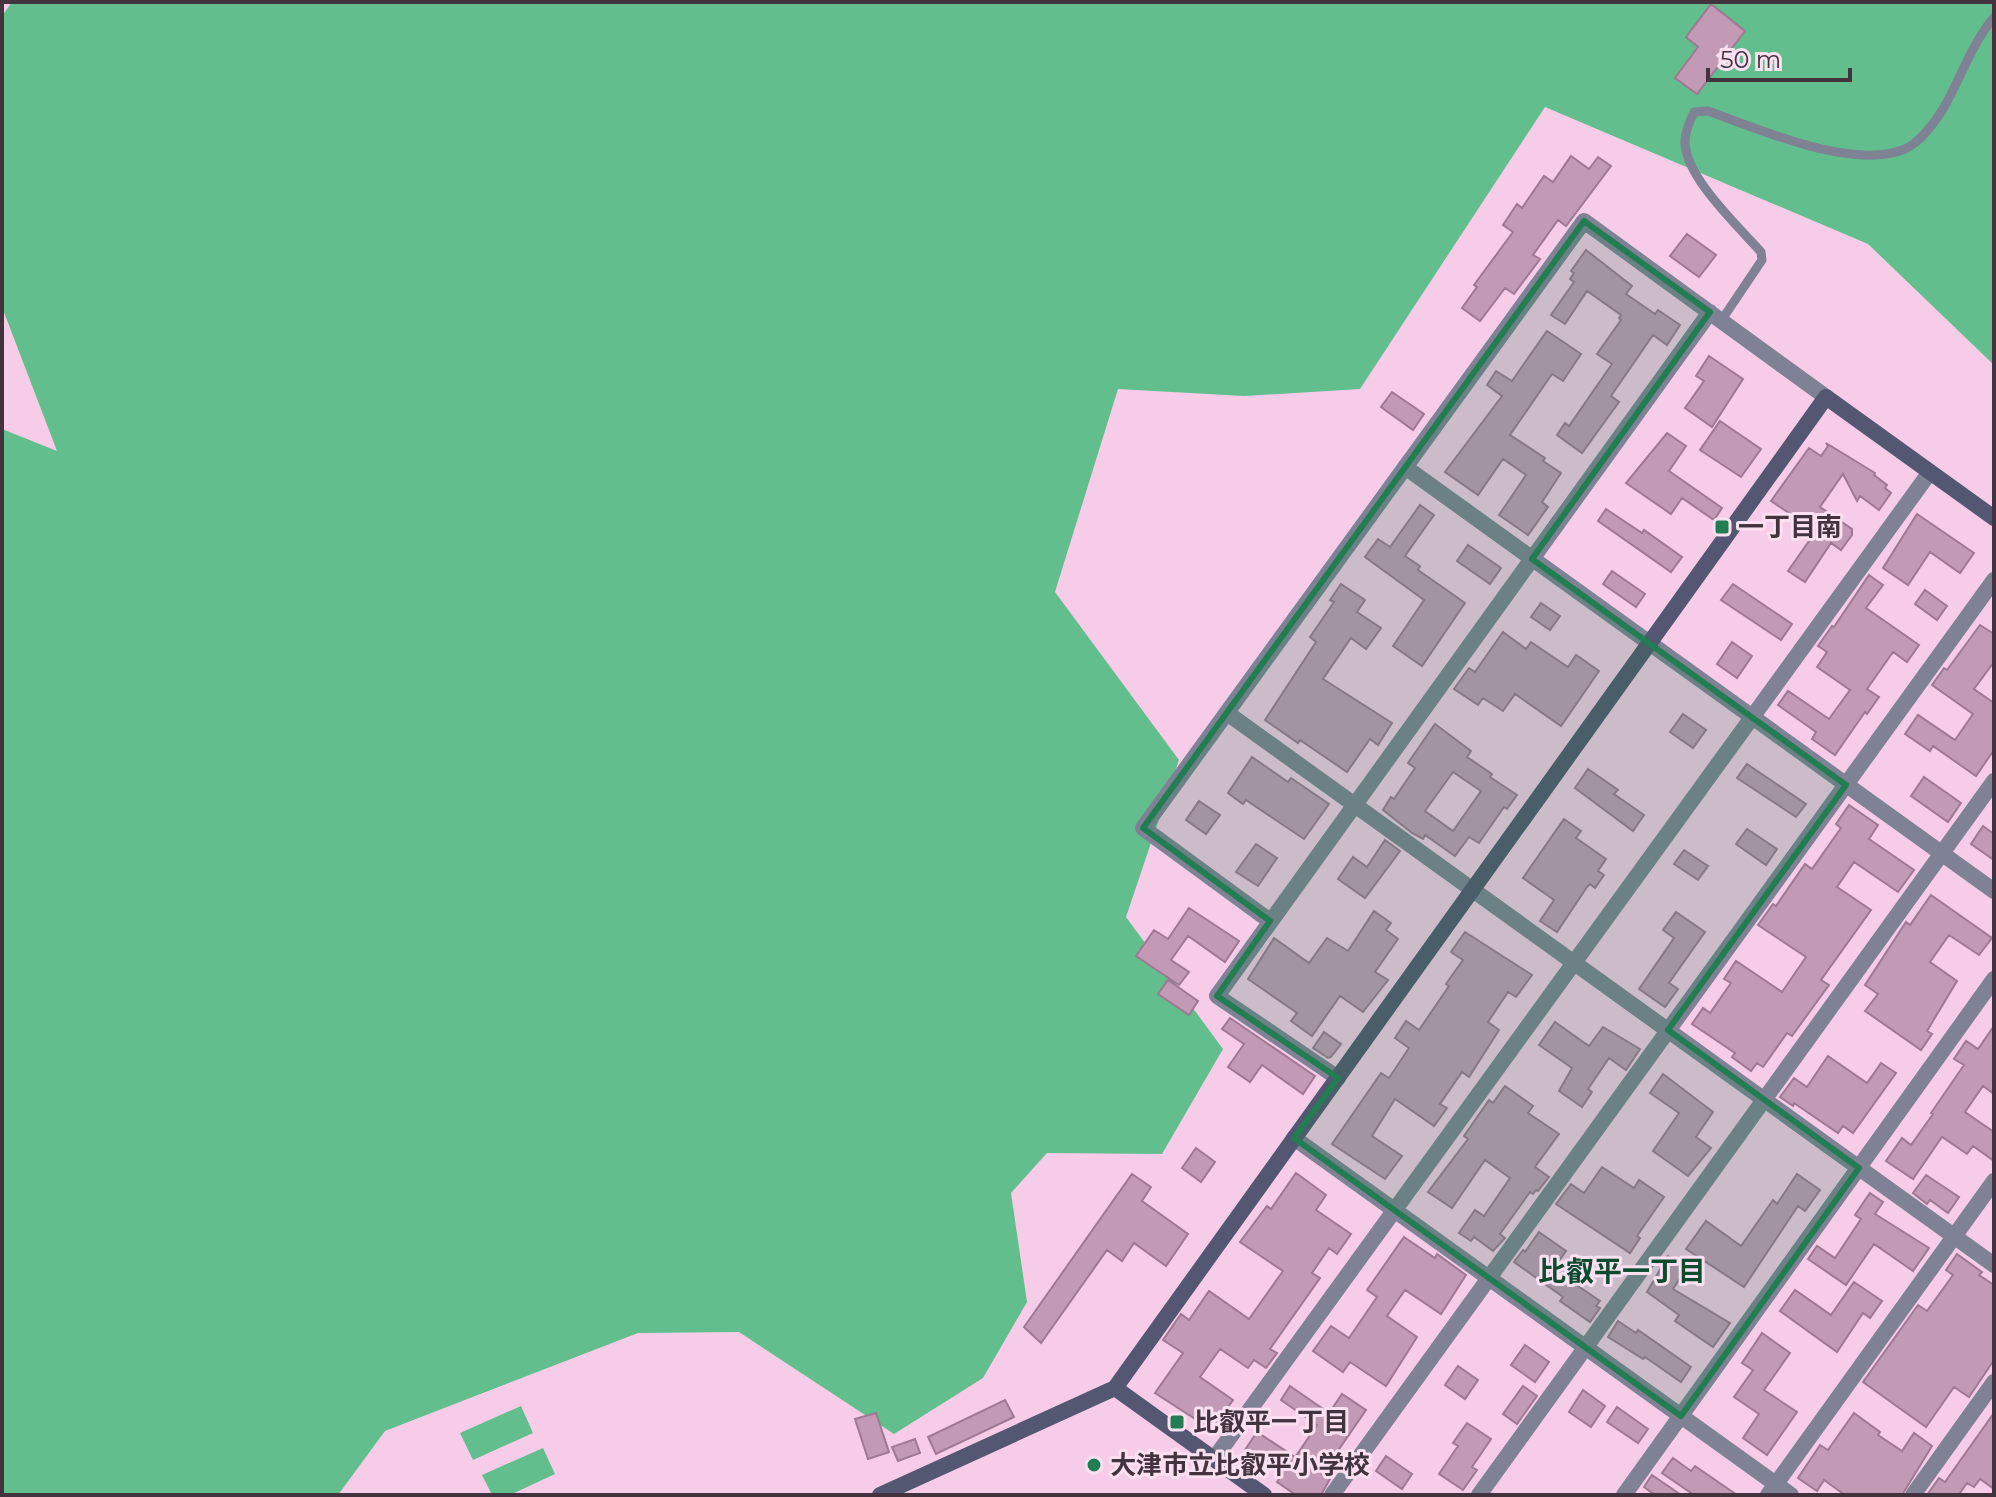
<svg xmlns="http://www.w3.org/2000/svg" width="1996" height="1497" font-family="Montserrat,'Noto Sans JP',sans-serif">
  <rect width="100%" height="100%" fill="#f7cce9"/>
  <!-- green -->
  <path fill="#62bf8d" d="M12 2H1994V365L1868 244 1545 107 1360 389 1244 396 1118 389 1055 592 1179 760 1126 917 1223 1049 1162 1154 1047 1153 1011 1193 1027 1302 983 1378 894 1434 739 1332 638 1333 385 1431 338 1495H2V429L57 451 2 307V16Z
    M521 1406 533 1433 473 1460 460 1433Z
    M543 1448 555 1474 510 1495H492L482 1475Z"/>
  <!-- building -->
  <path fill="#c39ab6" stroke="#9f7893" stroke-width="2" fill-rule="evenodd" d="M1711 4 1745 31 1697 94 1675 78 1698 47 1686 37Z
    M1571 156 1589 169 1598 157 1611 166 1566 226 1558 220 1533 255 1540 259 1514 294 1505 288 1480 321 1462 308 1477 287 1474 285 1513 232 1503 225 1517 204 1522 208 1544 176 1553 182Z
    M1687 234 1716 255 1699 277 1670 256Z
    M1586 250 1632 286 1626 294 1655 314 1658 310 1680 325 1667 345 1653 335 1611 396 1619 402 1582 453 1557 435 1565 423 1569 426 1612 364 1597 354 1621 320 1619 318 1621 315 1587 291 1565 324 1551 315 1574 282 1570 279 1574 273 1571 271Z
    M1547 331 1581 354 1563 381 1552 374 1510 435 1545 458 1543 461 1561 473 1542 502 1548 507 1528 535 1499 515 1526 475 1503 459 1478 495 1445 472 1502 396 1487 385 1496 371 1512 381Z
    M1709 356 1743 379 1712 427 1685 408 1704 381 1696 376Z
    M1392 392 1424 414 1413 430 1381 407Z
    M1720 421 1761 449 1741 477 1700 450Z
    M1667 433 1686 446 1669 471 1722 508 1714 520 1682 498 1671 514 1626 483Z
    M1826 443 1875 473 1874 475 1887 485 1885 488 1891 493 1879 510 1860 496 1857 501 1843 474 1820 507 1852 529V535L1841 550 1831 543 1805 582 1788 571 1816 531 1771 501 1809 448 1821 456 1828 446Z
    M1420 505 1434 515 1405 556 1420 566 1418 570 1465 603 1422 666 1393 646 1424 600 1365 557 1378 539 1390 547Z
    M1606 509 1642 533 1644 530 1682 557 1671 572 1598 521Z
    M1917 514 1974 553 1960 573 1930 552 1908 585 1883 568Z
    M1468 545 1501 568 1490 584 1457 561Z
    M1612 571 1645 594 1636 607 1603 584Z
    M1869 575 1883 585 1866 608 1919 645 1907 662 1893 652 1867 689 1879 697 1867 714 1865 712 1835 755 1812 739 1816 732 1778 705 1788 691 1829 719 1850 690 1817 667 1827 652 1818 646 1832 626 1834 627Z
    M1341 584 1365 600 1357 612 1381 628 1366 649 1351 638 1323 679 1392 723 1378 745 1370 739 1347 772 1300 740 1298 743 1265 720 1316 642 1310 637 1334 602 1330 600Z
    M1733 584 1792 624 1781 640 1721 600Z
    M1925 590 1947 606 1937 620 1915 604Z
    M1541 603 1560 616 1550 630 1531 617Z
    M1980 625 1994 634V662L1974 689 1994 703V750L1976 776 1933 746 1930 751 1905 734 1918 715 1955 740 1973 714 1932 685 1944 668 1947 670Z
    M1503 632 1526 649 1531 642 1568 667 1576 655 1599 671 1561 726 1515 694 1503 711 1483 698 1478 705 1454 689 1469 668 1475 672Z
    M1732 642 1752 656 1737 678 1717 664Z
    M1683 714 1706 730 1693 748 1670 732Z
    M1435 724 1471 751 1467 757 1492 774 1490 777 1517 795 1507 809 1504 807 1479 843 1469 837 1455 856 1425 835 1423 839 1412 833 1383 810 1391 797 1394 799 1415 768 1408 763ZM1453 772 1481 791 1453 831 1425 811Z
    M1252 757 1288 782 1291 778 1329 804 1304 839 1246 800 1243 804 1228 793Z
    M1747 764 1806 804 1796 817 1737 778Z
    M1588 769 1618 790 1614 794 1644 815 1633 831 1575 788Z
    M1924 777 1961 803 1948 822 1911 796Z
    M1199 801 1220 815 1206 834 1186 820Z
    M1849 805 1878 825 1869 839 1914 870 1898 892 1854 862 1837 887 1871 910 1821 980 1829 985 1792 1036 1787 1033 1763 1067 1757 1063 1751 1071 1732 1057 1735 1053 1692 1024 1703 1008 1710 1013 1731 983 1724 979 1736 961 1782 992 1806 957 1758 925 1773 904 1776 906 1805 864 1812 869 1841 828 1836 824Z
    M1564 819 1581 831 1576 838 1606 859 1598 871 1604 875 1595 888 1590 884 1587 887 1557 932 1540 921 1554 900 1523 878Z
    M1983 826 1994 834V860L1971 844Z
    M1747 829 1777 849 1766 865 1736 844Z
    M1385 840 1400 851 1365 898 1338 879 1353 857 1367 867Z
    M1256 844 1277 858 1258 886 1236 872Z
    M1684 850 1708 866 1698 880 1674 864Z
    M1931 895 1992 938 1979 955 1949 935 1930 962 1957 981 1927 1031 1932 1034 1921 1050 1865 1011 1878 994 1865 985 1906 922 1910 925Z
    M1189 908 1239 941 1225 962 1188 936 1171 960 1189 972 1179 985 1136 956 1154 930 1168 939Z
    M1374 911 1391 923 1386 930 1398 939 1375 972 1388 980 1363 1012 1340 996 1312 1036 1291 1021 1297 1013 1248 979 1274 938 1309 963 1327 938 1348 951Z
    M1676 912 1705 932 1669 983 1678 989 1665 1007 1639 989 1674 938 1663 930Z
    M1465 932 1532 975 1516 997 1508 992 1488 1022 1499 1030 1469 1077 1462 1072 1440 1104 1447 1108 1434 1126 1395 1099 1372 1136 1402 1156 1385 1179 1332 1144 1381 1073 1389 1078 1409 1048 1395 1038 1406 1021 1419 1030 1449 986 1446 984 1463 960 1451 952Z
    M1168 980 1198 1001 1189 1015 1158 994Z
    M1230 1018 1315 1076 1303 1094 1262 1065 1250 1082 1228 1067 1244 1044 1222 1029Z
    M1555 1022 1589 1046 1603 1027 1640 1049 1626 1070 1609 1058 1588 1089 1592 1092 1582 1107 1559 1091 1572 1068 1539 1045Z
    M1994 1026V1094L1983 1086 1965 1112 1994 1132V1161L1973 1146 1967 1154 1942 1137 1913 1179 1886 1161 1902 1138 1911 1145 1933 1114 1931 1113 1964 1065 1954 1059 1966 1041 1978 1049Z
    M1324 1032 1341 1044 1331 1057 1328 1058 1313 1048Z
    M1828 1056 1867 1083 1881 1063 1896 1073 1853 1133 1843 1126 1838 1133 1794 1103 1793 1106 1780 1097 1794 1078 1807 1087Z
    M1663 1074 1713 1112 1696 1137 1711 1148 1688 1176 1653 1151 1679 1113 1650 1093Z
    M1505 1086 1533 1106 1528 1113 1559 1134 1535 1167 1549 1177 1538 1191 1536 1190 1533 1194 1530 1192 1500 1234 1505 1238 1493 1251 1474 1237 1471 1241 1459 1233 1475 1210 1484 1216 1510 1178 1485 1160 1452 1208 1428 1192 1468 1139 1464 1136 1489 1100 1493 1103Z
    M1196 1148 1215 1162 1201 1182 1182 1168Z
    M1602 1167 1634 1188 1639 1180 1664 1197 1637 1236 1640 1238 1630 1253 1556 1204 1571 1184 1584 1193Z
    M1296 1173 1326 1195 1316 1210 1351 1234 1337 1254 1329 1248 1312 1273 1320 1278 1270 1349 1277 1353 1266 1368 1254 1360 1248 1368 1220 1349 1200 1377 1233 1400 1212 1430 1155 1393 1183 1353 1163 1340 1181 1314 1189 1320 1209 1291 1249 1319 1283 1271 1240 1242 1267 1206 1271 1209Z
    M1132 1174 1151 1187 1142 1201 1188 1234 1166 1266 1134 1243 1122 1261 1107 1250 1041 1343 1024 1327Z
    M1797 1174 1820 1190 1805 1211 1798 1206 1744 1287 1686 1249 1706 1221 1741 1246 1773 1200 1777 1204Z
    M1926 1175 1959 1197 1948 1213 1930 1200 1927 1204 1913 1193Z
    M1870 1193 1883 1202 1875 1214 1929 1248 1913 1271 1874 1244 1846 1285 1808 1259 1817 1246 1835 1258 1861 1219 1855 1215Z
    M1539 1232 1566 1251 1553 1269 1600 1301 1596 1306 1600 1308 1590 1322 1560 1301 1563 1297 1514 1262 1523 1250 1525 1252Z
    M1404 1237 1435 1258 1437 1254 1466 1275 1441 1314 1405 1290 1387 1316 1417 1337 1386 1386 1350 1362 1343 1372 1313 1351 1331 1326 1349 1338 1377 1297 1367 1290Z
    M1957 1254 1982 1272 1979 1275 1994 1285V1360L1969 1397 1954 1387 1926 1427 1863 1382 1918 1305 1927 1311 1953 1275 1946 1270Z
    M1668 1256 1686 1269 1673 1289 1730 1323 1713 1347 1675 1321 1679 1315 1647 1292Z
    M1854 1282 1882 1301 1870 1318 1863 1313 1837 1352 1780 1311 1795 1290 1831 1315Z
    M1618 1321 1636 1333 1638 1330 1691 1367 1681 1382 1645 1357 1643 1359 1608 1337Z
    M1762 1333 1790 1353 1764 1390 1797 1412 1767 1455 1743 1438 1759 1414 1734 1397 1753 1370 1742 1363Z
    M1525 1345 1549 1362 1535 1382 1511 1365Z
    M1458 1366 1478 1380 1465 1399 1445 1385Z
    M1290 1386 1329 1413 1342 1394 1366 1410 1322 1474 1330 1479 1321 1495H1296L1277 1482 1282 1475 1245 1450 1257 1432 1295 1457 1296 1456 1317 1425 1281 1400Z
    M1523 1386 1537 1396 1517 1424 1503 1414Z
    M1583 1390 1605 1406 1591 1427 1569 1412Z
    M1005 1400 1014 1417 936 1454 928 1437Z
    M1617 1407 1648 1429 1638 1443 1607 1422Z
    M876 1413 889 1452 868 1459 855 1419Z
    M1854 1413 1880 1432 1878 1435 1902 1451 1914 1433 1932 1446 1902 1495H1845L1824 1480 1817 1491 1798 1478 1820 1445 1828 1450Z
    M1994 1413V1489L1980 1479 1974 1487 1967 1483 1960 1493 1963 1495H1927L1939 1478 1945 1482Z
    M1467 1423 1491 1439 1472 1467 1477 1470 1463 1490 1439 1474 1458 1446 1453 1443Z
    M915 1439 920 1453 898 1461 892 1447Z
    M1386 1456 1412 1474 1402 1489 1376 1471Z
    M1673 1458 1691 1471 1695 1466 1737 1495H1694L1662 1473Z
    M1652 1475 1681 1495H1655L1644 1487Z"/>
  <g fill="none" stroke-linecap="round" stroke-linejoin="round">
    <!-- lane -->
    <path stroke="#7f8294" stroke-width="9" d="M1721 321 1762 260 1761 252C1739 227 1684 176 1685 141 1685 131 1690 121 1694 112L1708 111C1759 129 1852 171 1905 149 1921 142 1934 123 1943 109 1961 78 1971 45 1994 17"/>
    <!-- street -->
    <path stroke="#7f8294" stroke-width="16" d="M1405 467 1994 891
      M1227 713 1994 1265
      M1270 921 1143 828 1584 221 1826 397
      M1338 1078 1217 996 1710 312
      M1294 1138 1791 1495
      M1214 1459 1930 472
      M1332 1495 1994 580
      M1479 1495 1994 781
      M1624 1495 1994 979
      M1768 1495 1994 1181
      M1913 1495 1994 1382"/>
    <!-- secondary -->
    <path stroke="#545771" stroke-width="16" d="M1115 1388 1264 1495
      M880 1495 1115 1388 1826 397 1994 518"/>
  </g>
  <!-- marked area -->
  <path fill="#227d52" fill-opacity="0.2" stroke="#227d52" stroke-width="6" stroke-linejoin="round" d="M1584 221 1710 312 1532 559 1846 785 1668 1030 1859 1168 1681 1416 1294 1138 1338 1078 1217 996 1270 921 1143 828Z"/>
  <!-- markers -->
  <g fill="#227d52" stroke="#fae0f1" stroke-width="3">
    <rect x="1714" y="519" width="16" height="16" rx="4"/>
    <rect x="1169" y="1414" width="16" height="16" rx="4"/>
    <circle cx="1094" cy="1465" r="8"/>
  </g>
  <g text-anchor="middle" stroke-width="6" stroke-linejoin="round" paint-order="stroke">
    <!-- poi labels -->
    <g font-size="26" font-weight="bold" fill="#43333e" stroke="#fae0f1" text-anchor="start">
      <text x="1738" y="536">一丁目南</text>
      <text x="1193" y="1431">比叡平一丁目</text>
      <text x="1110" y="1474">大津市立比叡平小学校</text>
    </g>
    <!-- neighbourhood labels -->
    <g font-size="28" font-weight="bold" fill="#0b4c2f" stroke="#fae0f1">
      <text x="1622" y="1281">比叡平一丁目</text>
    </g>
  </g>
  <!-- border -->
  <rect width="1996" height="1497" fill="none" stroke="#43333e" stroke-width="8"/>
  <!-- scale -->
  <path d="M1708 68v12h142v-12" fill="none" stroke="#43333e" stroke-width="4"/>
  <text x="1720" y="68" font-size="24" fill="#43333e" stroke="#fae0f1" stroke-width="6" paint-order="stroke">50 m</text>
</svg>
